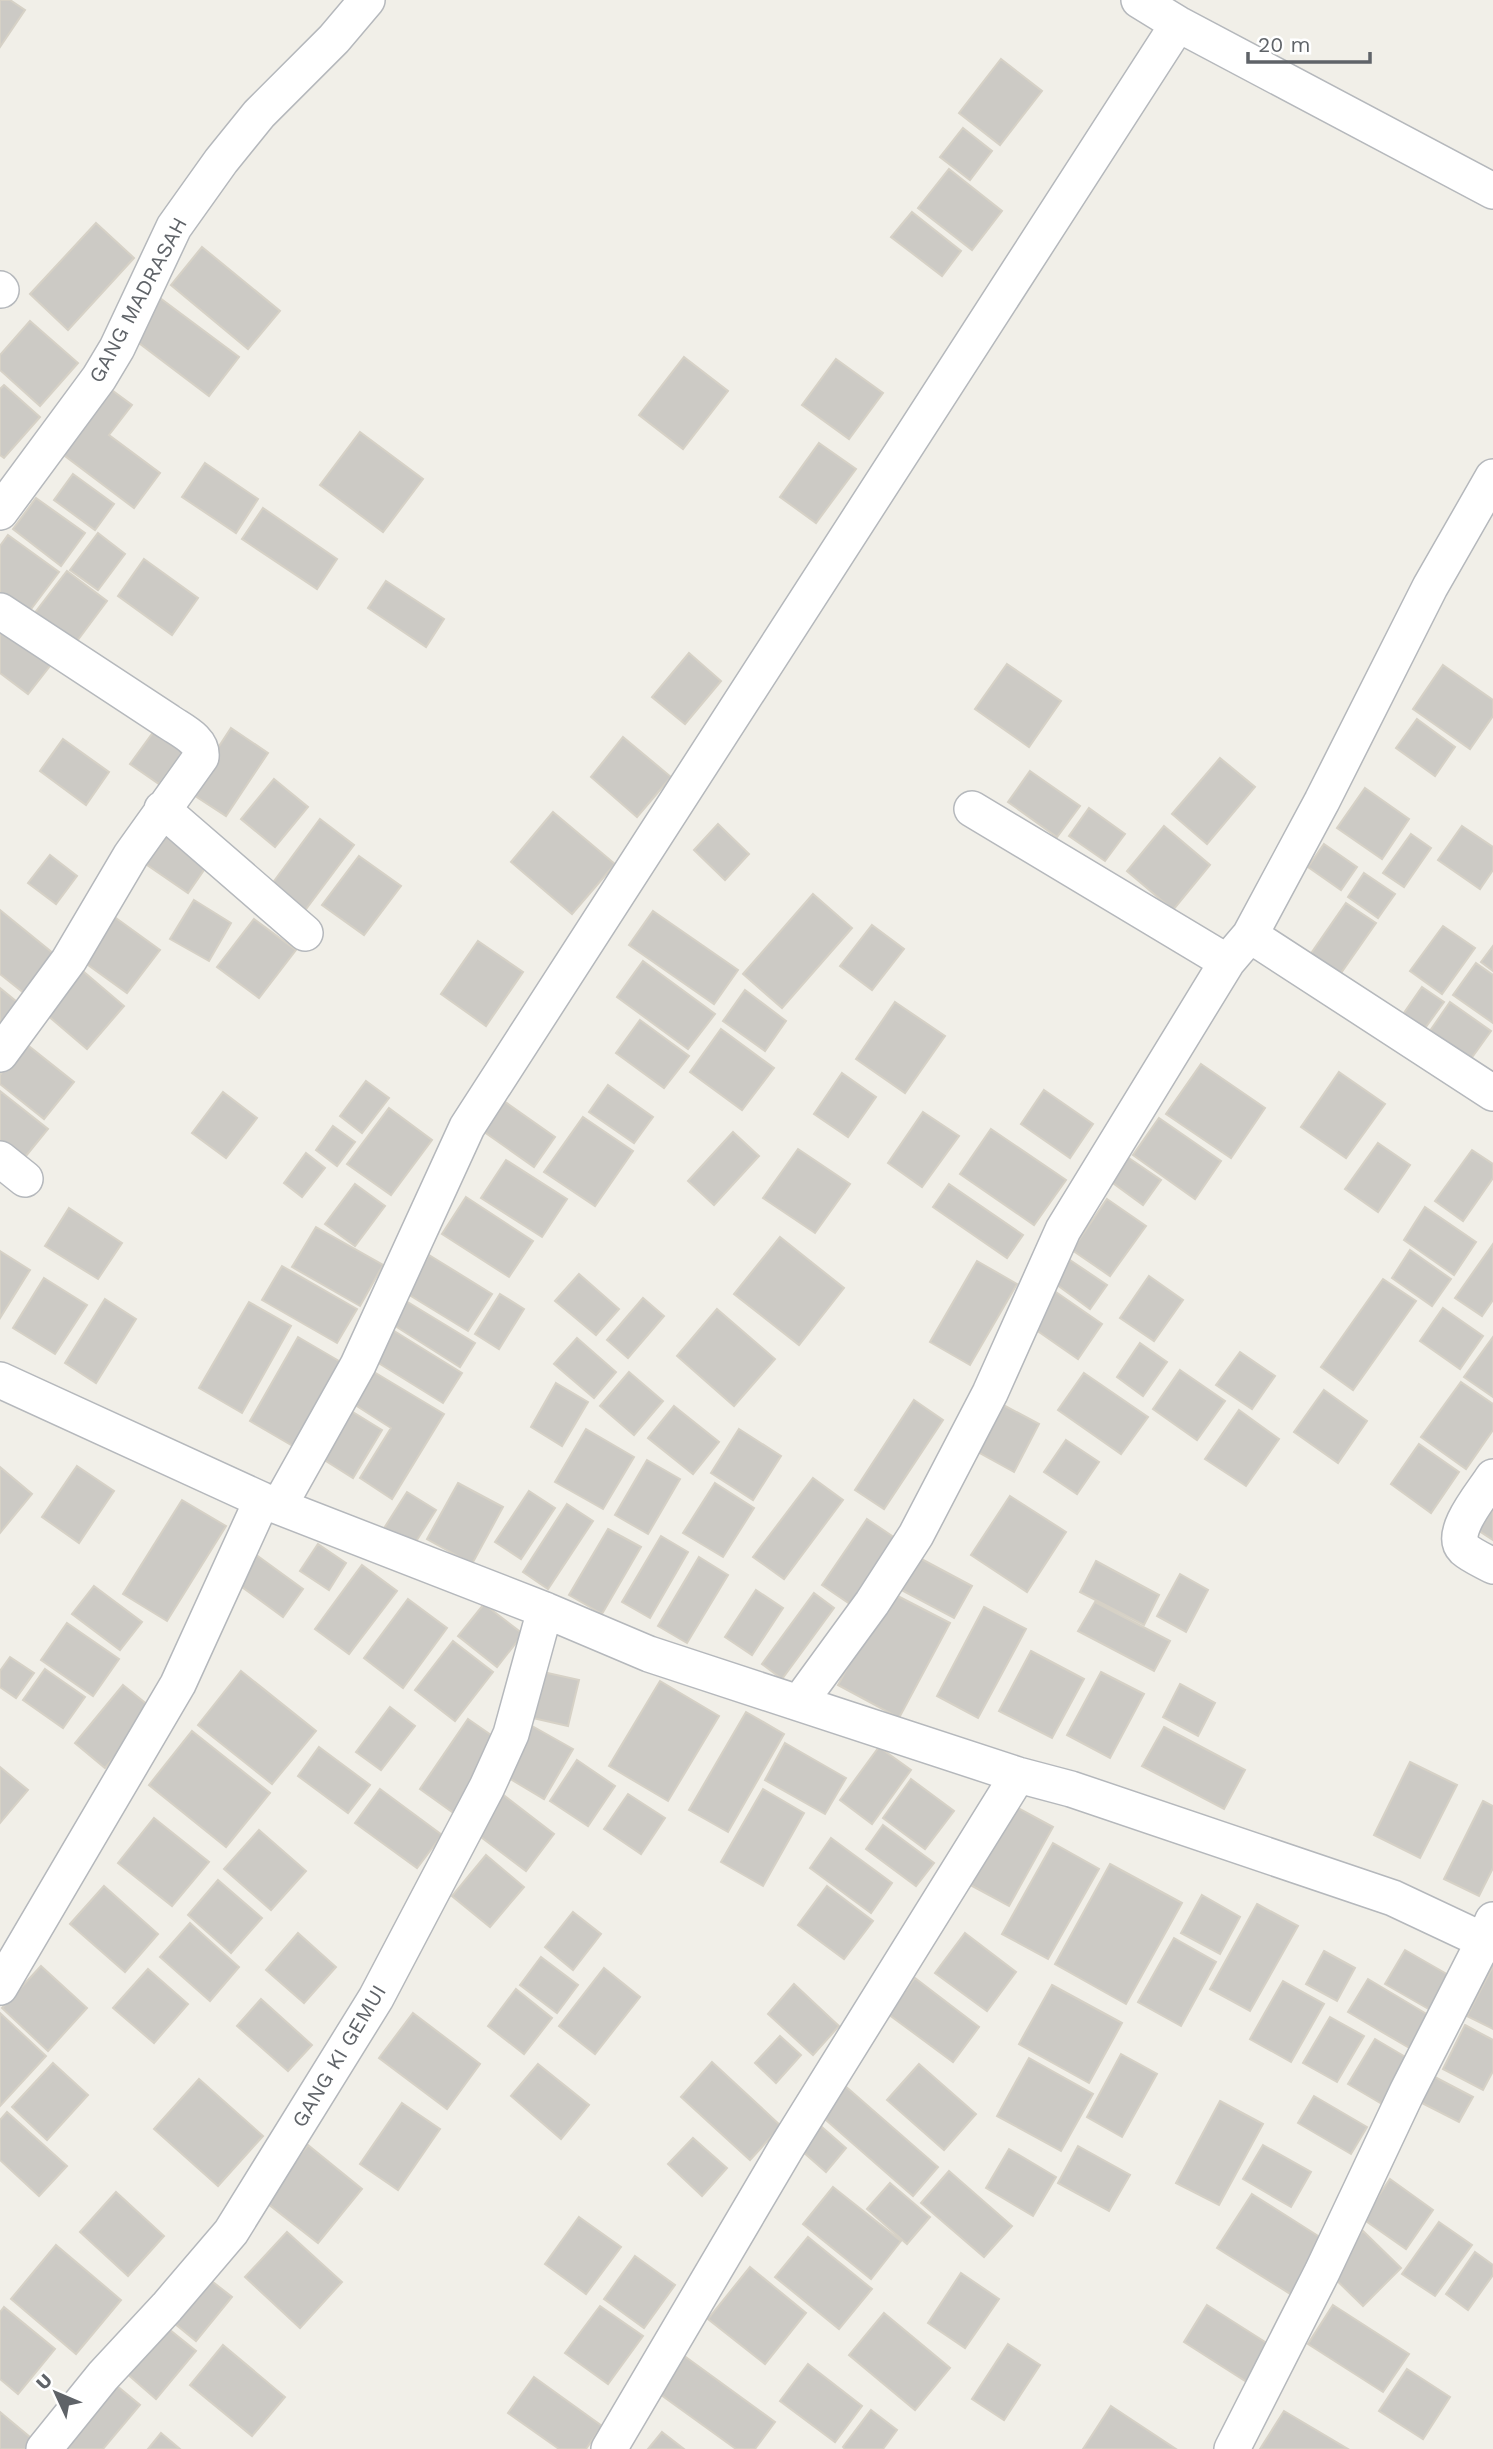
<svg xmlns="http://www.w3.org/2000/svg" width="1493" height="2449" font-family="'Work Sans',sans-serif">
  <rect width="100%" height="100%" fill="#f1efe8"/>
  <!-- building -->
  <path fill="#cccac5" stroke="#d6d1c6" stroke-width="2" d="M0 0H10L25 10 0 47Z
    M1001 59 1042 91 1000 145 959 113Z
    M963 128 992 151 970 180 940 157Z
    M949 169 1002 211 972 250 918 208Z
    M912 212 961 251 942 276 891 237Z
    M96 223 134 258 68 330 30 294Z
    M202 247 280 311 248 349 171 285Z
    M156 295 239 357 209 396 127 334Z
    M30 321 78 363 40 406 0 370V355Z
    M684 357 728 391 683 449 639 415Z
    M836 359 883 393 849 439 802 405Z
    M4 385 40 417 4 458 0 455V389Z
    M109 388 132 405 109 435 160 473 134 508 61 453Z
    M360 432 423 479 383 532 320 485Z
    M819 443 856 469 816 523 780 497Z
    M205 463 258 499 236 533 182 497Z
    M73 474 114 504 95 530 54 500Z
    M36 498 85 533 61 566 13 529Z
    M263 508 337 559 317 589 242 539Z
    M98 533 125 554 98 590 70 570Z
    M8 535 59 572 22 621 0 604V546Z
    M144 559 198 598 172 635 118 596Z
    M67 571 107 601 68 653 27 623Z
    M386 581 444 619 426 647 368 608Z
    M0 614 57 657 28 694 0 673Z
    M689 653 721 681 685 724 652 697Z
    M1007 664 1061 701 1029 747 975 709Z
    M1443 665 1493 700V716L1470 749 1413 709Z
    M1417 719 1455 747 1435 776 1396 748Z
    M160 723 189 743 159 784 130 764Z
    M231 728 268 753 226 816 189 792Z
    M623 737 671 777 637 817 591 777Z
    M63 739 109 772 86 805 40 771Z
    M1220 758 1255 787 1207 844 1172 814Z
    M1030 771 1080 806 1057 837 1008 802Z
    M274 779 308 807 275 847 241 819Z
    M1365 788 1409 819 1382 859 1337 828Z
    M1089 808 1125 834 1105 861 1069 836Z
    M553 812 615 864 572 914 511 862Z
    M320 819 354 845 300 917 266 892Z
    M159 820 213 857 188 893 134 856Z
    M718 824 749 854 725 880 694 850Z
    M1164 826 1210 865 1173 910 1127 871Z
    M1462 826 1493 847V870L1480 889 1438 860Z
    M1411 834 1431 848 1404 887 1383 873Z
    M1324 844 1357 867 1341 890 1308 867Z
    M50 855 77 876 56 904 28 883Z
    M359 856 401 886 364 935 322 905Z
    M1364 873 1395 894 1378 918 1348 897Z
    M813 894 852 928 782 1008 743 974Z
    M194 900 231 923 209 961 170 939Z
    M1346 903 1376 923 1334 983 1305 962Z
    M0 910 65 963 34 1001 0 974Z
    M653 911 738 970 714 1004 629 945Z
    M109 913 160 950 127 993 77 957Z
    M254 919 296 950 259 998 217 967Z
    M872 925 904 949 872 990 840 966Z
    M1443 926 1475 948 1442 994 1410 971Z
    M478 941 523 972 486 1026 441 994Z
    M1493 946V971L1481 962Z
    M643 961 715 1014 688 1049 617 997Z
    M1476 963 1493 975V1023L1453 995Z
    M77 966 124 1006 87 1049 40 1009Z
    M1422 987 1444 1002 1420 1035 1399 1020Z
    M0 988 28 1011 0 1045Z
    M745 990 786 1021 765 1051 723 1021Z
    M895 1002 945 1036 905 1093 856 1059Z
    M1450 1002 1491 1031 1465 1067 1425 1038Z
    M640 1020 689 1056 664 1088 616 1053Z
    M721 1029 774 1068 742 1110 690 1072Z
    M25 1043 74 1082 44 1119 0 1084V1075Z
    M1201 1064 1265 1108 1231 1158 1166 1114Z
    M1339 1072 1385 1104 1346 1158 1301 1127Z
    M842 1073 876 1097 848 1137 814 1114Z
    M366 1081 389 1098 362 1133 340 1116Z
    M608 1085 653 1117 634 1143 589 1112Z
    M1044 1090 1093 1124 1070 1158 1021 1124Z
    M0 1091 48 1129 21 1162 0 1146Z
    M223 1092 257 1118 226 1158 192 1133Z
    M501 1099 555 1137 534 1167 480 1129Z
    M389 1108 432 1140 391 1195 347 1164Z
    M923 1112 959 1136 922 1187 888 1163Z
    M583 1117 633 1151 595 1206 544 1172Z
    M1159 1118 1221 1161 1195 1199 1133 1155Z
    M333 1126 355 1142 337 1166 316 1150Z
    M991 1129 1066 1180 1034 1225 960 1174Z
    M733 1132 759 1156 714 1205 688 1181Z
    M1378 1143 1410 1165 1378 1212 1345 1189Z
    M798 1149 850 1184 815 1233 763 1198Z
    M1472 1150 1493 1164V1178L1463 1221 1435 1201Z
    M306 1153 325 1168 302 1197 284 1183Z
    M1123 1154 1161 1180 1143 1205 1106 1178Z
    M506 1160 567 1199 542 1237 481 1198Z
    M355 1184 385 1206 355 1246 325 1224Z
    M949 1184 1023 1235 1007 1258 933 1207Z
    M466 1197 533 1241 509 1277 442 1234Z
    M1107 1199 1146 1226 1110 1276 1072 1250Z
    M1425 1207 1476 1242 1454 1275 1404 1240Z
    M69 1208 122 1243 98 1279 45 1246Z
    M316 1227 383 1265 360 1306 292 1267Z
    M780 1237 844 1288 799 1345 734 1294Z
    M1493 1244V1300L1482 1316 1455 1298Z
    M1410 1250 1451 1279 1432 1306 1392 1278Z
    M0 1251 30 1270 0 1318Z
    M1061 1254 1107 1285 1090 1309 1045 1276Z
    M429 1255 492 1294 468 1331 406 1293Z
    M977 1261 1017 1284 970 1365 930 1342Z
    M282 1266 357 1309 337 1343 262 1300Z
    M579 1274 619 1309 596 1335 555 1301Z
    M1149 1276 1183 1300 1154 1341 1120 1318Z
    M44 1278 87 1305 55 1354 13 1328Z
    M1383 1279 1416 1301 1353 1390 1321 1367Z
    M1053 1290 1102 1324 1078 1359 1029 1325Z
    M500 1294 524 1309 499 1349 475 1334Z
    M643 1298 664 1316 628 1358 607 1340Z
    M105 1299 136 1319 96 1383 65 1363Z
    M406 1301 475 1343 460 1367 392 1324Z
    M249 1302 291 1326 242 1413 199 1388Z
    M1443 1308 1483 1336 1460 1369 1420 1341Z
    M717 1309 775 1359 734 1406 677 1356Z
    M391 1329 462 1373 443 1403 372 1359Z
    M298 1337 351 1368 303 1452 250 1421Z
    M1493 1337V1397L1464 1377Z
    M577 1338 616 1372 594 1398 554 1364Z
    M1140 1343 1167 1362 1143 1396 1117 1377Z
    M1240 1352 1275 1376 1252 1409 1216 1385Z
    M369 1369 444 1414 392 1499 360 1478 391 1428 349 1401Z
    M1180 1370 1225 1401 1197 1440 1153 1409Z
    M629 1372 663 1401 634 1435 600 1406Z
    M1084 1373 1148 1417 1121 1454 1058 1410Z
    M1461 1382 1493 1404V1430L1466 1469 1421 1437Z
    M556 1383 588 1402 562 1446 531 1427Z
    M1324 1390 1367 1421 1338 1463 1294 1432Z
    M914 1400 943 1420 884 1509 855 1490Z
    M994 1400 1039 1424 1014 1472 969 1447Z
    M674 1406 719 1442 693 1474 648 1438Z
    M348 1409 382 1430 353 1478 318 1456Z
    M1239 1410 1279 1439 1246 1486 1205 1459Z
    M586 1429 634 1457 603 1509 555 1482Z
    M739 1429 781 1456 753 1500 711 1473Z
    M1066 1440 1099 1462 1077 1494 1044 1472Z
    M1419 1444 1459 1472 1431 1513 1391 1484Z
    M647 1460 680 1479 648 1534 615 1515Z
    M77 1466 114 1491 79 1543 42 1517Z
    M0 1467 32 1494 0 1533Z
    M813 1478 843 1500 784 1579 753 1557Z
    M458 1483 503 1507 472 1564 427 1539Z
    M715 1483 754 1508 723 1557 683 1533Z
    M529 1491 555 1508 521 1559 495 1542Z
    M407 1492 436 1510 410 1551 381 1533Z
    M1010 1496 1066 1532 1027 1592 971 1555Z
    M1493 1497V1540L1473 1527Z
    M182 1500 226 1526 167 1621 123 1594Z
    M567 1504 593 1521 548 1589 523 1572Z
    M867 1519 898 1540 853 1606 822 1585Z
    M608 1529 641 1547 602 1614 569 1595Z
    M661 1536 688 1552 650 1618 622 1602Z
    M318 1544 346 1563 329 1590 300 1571Z
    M255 1554 303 1589 283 1617 235 1582Z
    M912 1554 972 1586 954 1618 894 1586Z
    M699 1557 728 1575 687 1643 658 1626Z
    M1096 1561 1159 1595 1144 1625 1080 1592Z
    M362 1565 397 1591 349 1654 315 1629Z
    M1180 1574 1208 1590 1186 1632 1157 1616Z
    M94 1586 142 1622 120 1650 72 1614Z
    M756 1590 783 1608 752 1655 725 1637Z
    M888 1591 950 1623 899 1718 838 1685Z
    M814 1593 834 1608 782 1679 762 1664Z
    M408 1599 447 1628 403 1688 364 1658Z
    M1095 1602 1170 1641 1154 1671 1078 1631Z
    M484 1604 523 1634 497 1667 458 1636Z
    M984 1607 1026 1629 978 1718 937 1696Z
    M67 1623 119 1659 93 1696 41 1660Z
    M453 1641 493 1672 455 1721 415 1690Z
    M1031 1651 1084 1679 1052 1738 999 1711Z
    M10 1657 34 1673 16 1698 0 1687V1671Z
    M45 1669 85 1697 63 1728 23 1700Z
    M534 1670 579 1680 568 1726 524 1716Z
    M241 1671 316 1731 272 1784 198 1725Z
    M1101 1672 1144 1694 1110 1758 1067 1735Z
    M660 1681 719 1716 668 1801 609 1766Z
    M1180 1684 1215 1703 1198 1736 1163 1717Z
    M123 1685 154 1710 105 1768 75 1743Z
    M390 1707 415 1726 381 1770 356 1752Z
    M746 1712 784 1734 728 1832 689 1810Z
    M468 1719 504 1744 455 1814 420 1789Z
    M525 1722 573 1749 544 1799 497 1771Z
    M1164 1727 1245 1770 1224 1809 1142 1766Z
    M192 1731 270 1793 226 1847 149 1785Z
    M785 1743 846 1778 825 1814 765 1780Z
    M319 1747 370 1785 348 1813 298 1776Z
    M879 1747 911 1770 872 1824 840 1800Z
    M577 1760 615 1786 588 1826 550 1801Z
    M1410 1762 1457 1785 1420 1858 1374 1835Z
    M0 1767 28 1790 0 1823Z
    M911 1779 954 1811 925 1849 883 1818Z
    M380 1789 442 1835 417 1868 355 1823Z
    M763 1789 804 1813 763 1886 721 1862Z
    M501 1793 554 1834 526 1871 473 1831Z
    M628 1794 665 1818 641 1854 604 1829Z
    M1483 1801 1493 1806V1868L1479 1896 1444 1879Z
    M1007 1802 1053 1827 1009 1906 963 1881Z
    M154 1818 209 1862 172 1906 118 1863Z
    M883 1825 934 1863 916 1886 866 1849Z
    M259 1830 306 1871 271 1910 224 1869Z
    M831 1838 892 1883 871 1913 810 1868Z
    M1053 1843 1099 1869 1048 1959 1002 1934Z
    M486 1855 524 1887 490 1927 452 1896Z
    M1110 1864 1182 1903 1126 2004 1055 1964Z
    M218 1880 262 1918 231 1953 188 1915Z
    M104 1886 158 1934 125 1972 70 1924Z
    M827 1886 873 1921 844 1959 798 1925Z
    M1202 1895 1240 1917 1220 1954 1181 1933Z
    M1257 1904 1298 1926 1250 2011 1210 1989Z
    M573 1912 601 1934 573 1970 545 1947Z
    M190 1923 239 1967 210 2001 160 1957Z
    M298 1933 336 1967 304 2003 266 1970Z
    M965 1933 1016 1972 987 2011 935 1973Z
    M1174 1938 1216 1962 1181 2026 1138 2002Z
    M1405 1950 1452 1977 1432 2011 1385 1984Z
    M1324 1951 1355 1968 1337 2001 1306 1984Z
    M541 1957 578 1985 557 2013 520 1985Z
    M41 1966 87 2008 48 2051 2 2008Z
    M1493 1966V2029L1467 2016Z
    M604 1968 640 1997 595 2054 559 2026Z
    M148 1969 188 2004 154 2043 113 2008Z
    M915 1978 979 2027 953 2062 888 2014Z
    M1368 1979 1430 2016 1411 2049 1348 2012Z
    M1283 1981 1324 2004 1291 2062 1250 2039Z
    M794 1984 839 2026 813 2055 768 2014Z
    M1052 1985 1122 2023 1089 2083 1019 2044Z
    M516 1989 552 2018 524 2054 488 2026Z
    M261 1999 312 2045 288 2071 237 2026Z
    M0 2013 46 2056 0 2106Z
    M413 2013 480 2064 447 2109 379 2058Z
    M1330 2017 1364 2036 1337 2082 1303 2063Z
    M1465 2025 1493 2040V2071L1483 2090 1443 2069Z
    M780 2036 801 2055 776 2083 755 2063Z
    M1375 2039 1414 2062 1387 2107 1348 2084Z
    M1121 2054 1157 2074 1122 2137 1087 2117Z
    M1029 2058 1093 2094 1061 2151 997 2116Z
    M712 2062 781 2126 750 2160 681 2097Z
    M53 2063 88 2095 47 2140 12 2107Z
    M538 2064 589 2105 561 2139 511 2096Z
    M919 2064 976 2114 944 2150 887 2100Z
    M1431 2075 1473 2097 1459 2122 1418 2101Z
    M199 2079 263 2136 218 2186 154 2129Z
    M844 2085 938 2167 913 2196 819 2114Z
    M1314 2096 1367 2127 1351 2154 1298 2123Z
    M1220 2101 1263 2124 1219 2205 1176 2183Z
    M402 2103 440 2129 398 2190 360 2164Z
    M7 2112 67 2166 39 2196 0 2160V2120Z
    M815 2121 846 2148 826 2172 795 2145Z
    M693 2138 727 2168 702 2196 668 2164Z
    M308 2145 362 2189 318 2243 263 2200Z
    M1263 2145 1311 2172 1291 2207 1243 2179Z
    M1078 2146 1130 2175 1109 2211 1058 2183Z
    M1009 2149 1056 2177 1033 2216 986 2188Z
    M949 2171 1012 2226 984 2257 921 2203Z
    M1390 2179 1433 2210 1406 2249 1363 2219Z
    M890 2183 930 2217 907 2244 867 2209Z
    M833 2187 901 2241 871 2279 803 2224Z
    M116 2192 164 2236 128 2276 80 2232Z
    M1252 2194 1326 2241 1292 2295 1217 2248Z
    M579 2217 621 2247 586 2294 545 2264Z
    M1439 2222 1472 2245 1435 2296 1402 2274Z
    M1363 2231 1401 2268 1363 2306 1325 2269Z
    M287 2232 342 2282 300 2328 245 2277Z
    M808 2237 872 2289 839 2329 775 2277Z
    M56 2245 121 2300 76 2354 11 2299Z
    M1475 2252 1493 2265V2275L1468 2310 1446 2294Z
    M635 2256 675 2285 644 2328 604 2299Z
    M750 2267 806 2313 765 2364 708 2319Z
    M961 2273 999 2299 965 2348 928 2323Z
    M204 2275 232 2297 196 2341 168 2318Z
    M1207 2305 1273 2347 1250 2384 1184 2342Z
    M1333 2305 1409 2354 1383 2392 1308 2344Z
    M600 2306 643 2336 608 2384 565 2353Z
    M4 2307 55 2349 18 2394 0 2379V2312Z
    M884 2313 950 2368 915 2410 849 2355Z
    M165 2326 196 2351 156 2399 126 2373Z
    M1008 2344 1040 2365 1004 2420 972 2399Z
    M223 2345 285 2397 252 2436 190 2385Z
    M683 2355 775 2422 755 2449H736L657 2392Z
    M808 2364 862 2406 835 2442 780 2401Z
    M1407 2369 1450 2397 1423 2439 1379 2411Z
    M534 2377 602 2426 586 2449H559L508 2413Z
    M111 2381 140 2405 103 2449H53Z
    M1111 2406 1176 2449H1083Z
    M871 2410 897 2430 883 2449H845L843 2447Z
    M1284 2411 1348 2449H1260Z
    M0 2412 37 2443 32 2449H0Z
    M662 2432 684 2449H648Z
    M161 2433 180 2449H148Z"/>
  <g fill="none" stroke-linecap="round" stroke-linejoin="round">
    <defs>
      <path id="street" d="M1139 0 1178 24 1493 191
        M0 289 1 290
        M0 512 99 378 117 348 174 227 221 161 259 114 334 39 367 0
        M0 611 169 722C182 731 203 740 201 757L131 855 69 960 0 1054
        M162 809 305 933
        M972 809 1227 962
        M1250 935 1493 1093
        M0 1159 25 1179
        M0 1380 262 1500 545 1610 649 1654 1018 1775 1071 1789 1393 1898 1493 1945
        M1493 1477C1483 1493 1448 1533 1464 1549 1472 1556 1484 1561 1493 1566
        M279 1506 358 1365 467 1127 1178 24
        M799 1703 872 1603 916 1535 990 1393 1063 1230 1227 962 1250 935 1322 801 1430 587 1493 477
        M0 1987 178 1684 262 1500
        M44 2449 103 2376 167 2307 231 2232 376 1998 487 1787 511 1734 545 1610
        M609 2449 785 2150 1018 1775
        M1232 2449 1322 2272 1407 2092 1484 1941 1493 1920"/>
    </defs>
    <!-- street casing -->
    <use href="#street" stroke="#b5b8bc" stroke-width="38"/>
    <!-- street -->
    <use href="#street" stroke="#fff" stroke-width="35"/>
  </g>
  <g text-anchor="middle" stroke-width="7" stroke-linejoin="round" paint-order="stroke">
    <!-- street labels -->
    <g font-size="21" fill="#5f6368" stroke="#fff">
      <text transform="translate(138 300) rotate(-62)" y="7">GANG MADRASAH</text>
      <text transform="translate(339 2056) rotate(-59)" y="7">GANG KI GEMUI</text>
    </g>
  </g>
  <!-- north arrow -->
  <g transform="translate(56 2393) rotate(314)" stroke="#ffffff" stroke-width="5" paint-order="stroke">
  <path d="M0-5L12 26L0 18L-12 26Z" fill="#5f6368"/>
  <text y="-10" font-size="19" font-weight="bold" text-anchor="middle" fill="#5f6368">U</text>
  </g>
  <!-- scale -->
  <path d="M1248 52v10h122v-10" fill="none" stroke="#5f6368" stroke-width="3.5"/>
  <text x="1258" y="52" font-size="21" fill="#5f6368" stroke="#ffffff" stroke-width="5" paint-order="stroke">20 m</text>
</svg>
